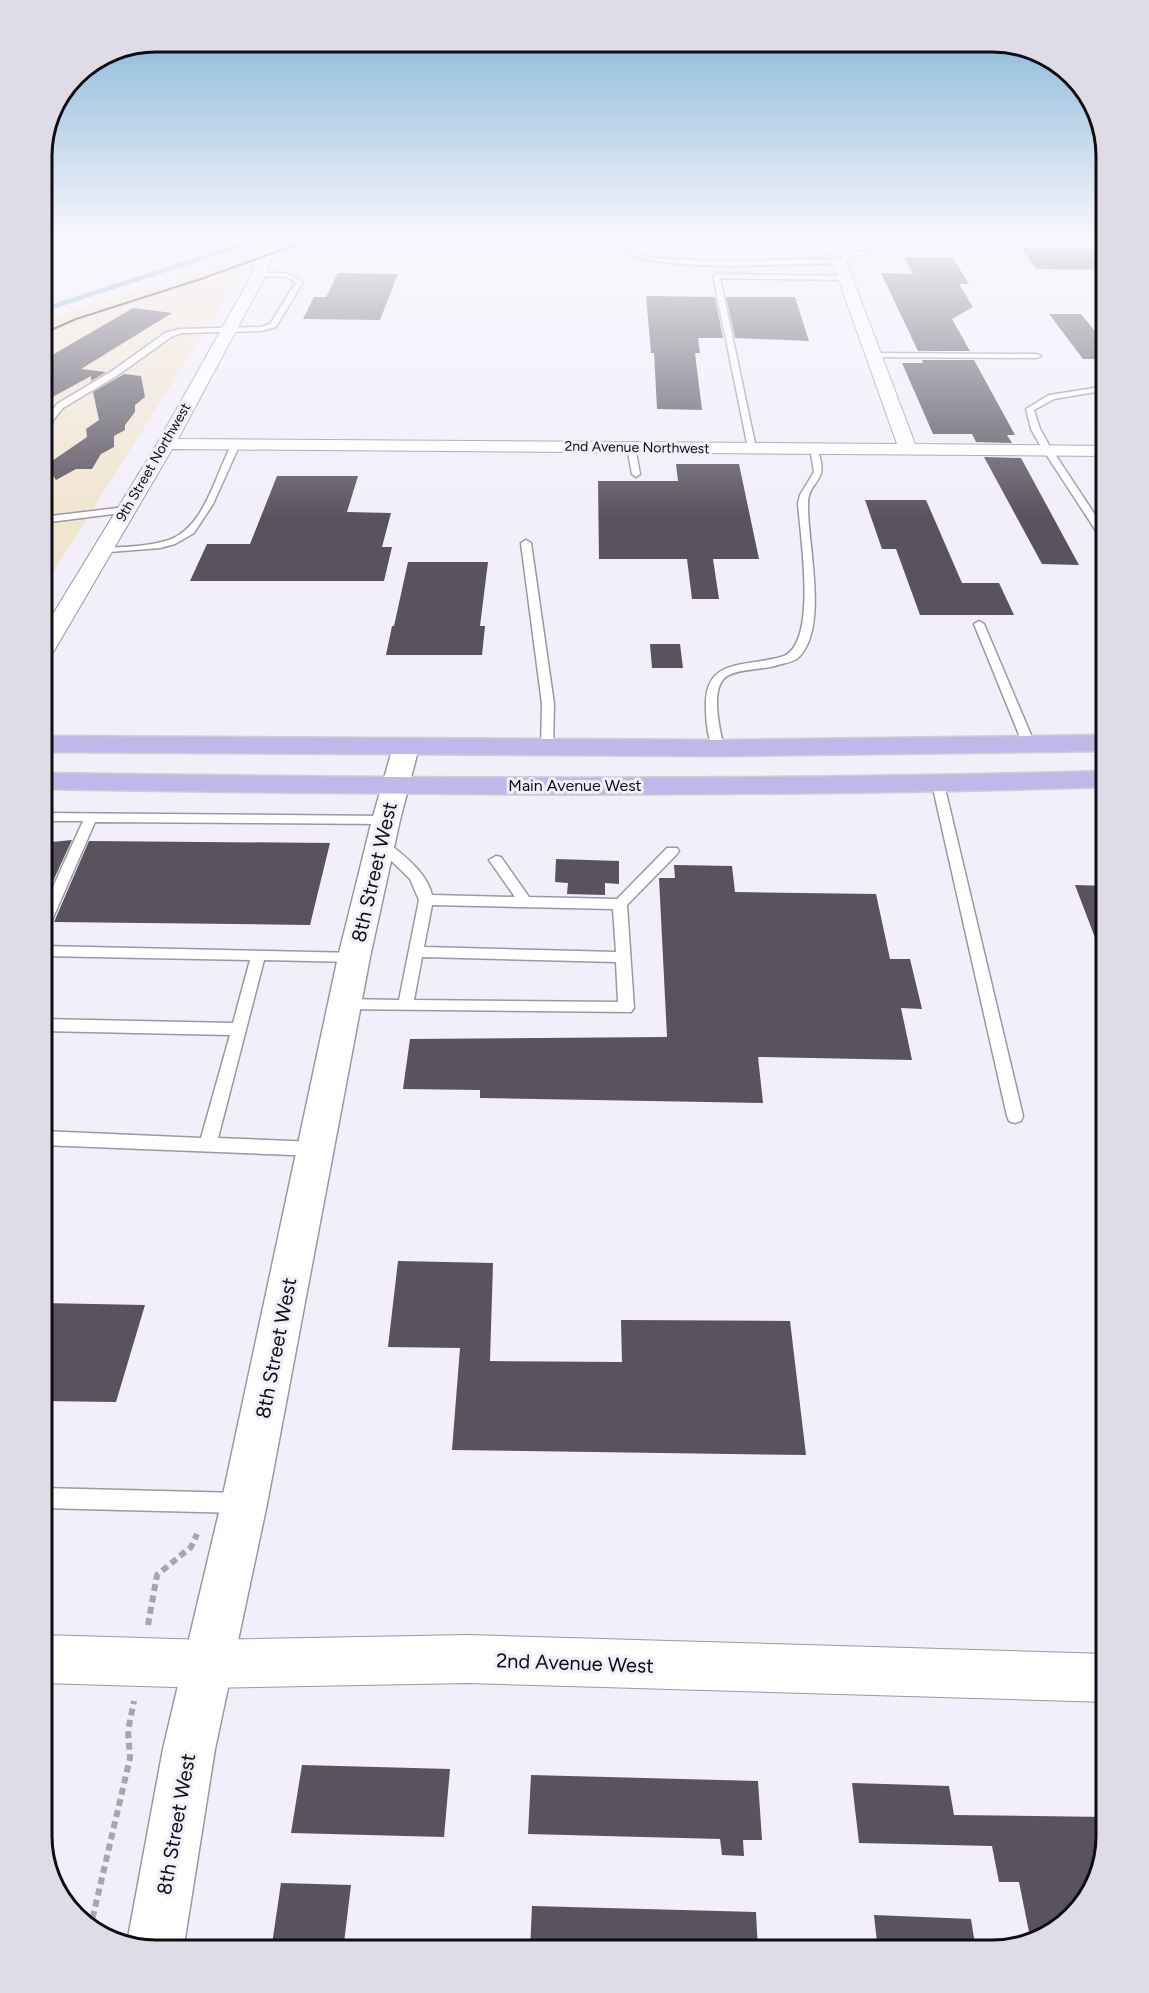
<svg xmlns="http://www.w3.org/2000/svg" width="1149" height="1993" font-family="Figtree,sans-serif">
  <rect width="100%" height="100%" fill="#f2eefa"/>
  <!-- industrial -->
  <path fill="#f1e5d0" d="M255 251 42 590V321Z"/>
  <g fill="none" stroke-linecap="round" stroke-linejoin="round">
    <!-- stream -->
    <path stroke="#7bacb9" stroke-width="4.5" d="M42 310 248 243"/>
  </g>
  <!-- building -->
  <path fill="#58535e" d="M1020 247 1107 248V270L1036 269Z
    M904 257 953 258 969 284H959L973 307 952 319 970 351H918L881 273 913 274Z
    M338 273 398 274 380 320 303 319 314 297H326Z
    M646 296 715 297 723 338H698L700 353H695L702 410 657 409 654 353H651Z
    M726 297H795L809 341 735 338Z
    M133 308 172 313 81 369 106 372 91 381V376L47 400 48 380 42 379V361Z
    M1049 314H1081L1107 346V359H1083Z
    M922 360H974L1015 435H1007L1012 443 976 442 972 434H933L902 363H923Z
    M124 374 141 376 145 397 135 405V412L125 425V430L114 436V447L101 454 92 469H76L56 480 46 465 87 437 86 429 99 420 93 392Z
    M984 457 1021 458 1079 565 1042 564Z
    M676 464H739L759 559H713L719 599H692L687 559H599L598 481H678Z
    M277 476H358L347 512 391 513 382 547H392L384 581H190L207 544H250Z
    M865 500H926L962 583H999L1014 615H920L896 549H882Z
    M408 562H488L480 626H485L482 655H386L392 626H394Z
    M650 644H680L683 668H652Z
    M72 840 42 905V843Z
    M89 841 330 843 310 925 54 922Z
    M556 859 619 861V884L605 883V895L567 894 568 883 555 882Z
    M674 865 732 866 735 892 876 894 890 959H910L922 1009 901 1008 912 1060 758 1057 763 1103 480 1098V1090L403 1089 410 1039 667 1037 659 878H675Z
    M1075 885 1107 886V964H1105Z
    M398 1261 493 1263 490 1361 622 1362 621 1320 790 1321 806 1455 452 1450 460 1348 388 1347Z
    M42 1303 145 1305 116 1402 42 1401Z
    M302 1765 450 1769 444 1837 291 1833Z
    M531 1775 758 1781 762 1840H743L744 1856 722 1855 720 1839 528 1834Z
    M852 1783 949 1786 954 1815 1107 1817V1836L1088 1900 1043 1939 1031 1942 1019 1882H999L992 1846 859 1843Z
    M281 1883 351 1885 343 1951H271Z
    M532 1906 756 1912 758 1951H530Z
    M874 1915 971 1919 976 1951H878Z"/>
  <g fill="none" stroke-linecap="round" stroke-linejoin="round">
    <defs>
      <path id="service" d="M612 239H618L624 251 650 258 710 261 838 259 852 253 887 245 970 243 973 245 887 249 857 256 839 263C767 264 689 273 620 253Z
        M795 239H801L806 247 831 257C819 261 802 250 795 239Z
        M259 273H286L303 282 276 327 261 331 181 333 171 337 118 375 63 408 54 419 46 436 42 439V426L57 404 112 371 165 333 180 329 260 327 270 324 296 282 286 277 257 276Z
        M716 274 845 276 848 278 845 280 720 278 756 448 752 451 748 448 713 276Z
        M873 353 1037 354 1041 356 1037 358 870 357 869 355Z
        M1107 386V390L1054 399 1034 410 1040 429 1049 445 1107 533V543L1102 540 1040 445 1031 429 1026 409 1049 395Z
        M233 442 240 444 213 504 194 533 175 544 160 548 97 553 95 551 100 548C122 547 147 547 169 540 206 526 215 474 233 442Z
        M631 444 635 447 640 474 636 477 632 474 627 447Z
        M810 447 817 449C831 484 808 479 808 504 807 543 829 626 799 657 794 662 785 663 778 665 763 670 743 668 729 675 708 684 720 731 724 748L718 752 714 751C708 739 706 722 706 709 703 656 747 668 784 656 818 641 800 535 798 503L800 495 814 472Z
        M126 507 131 510 129 512 42 523V517Z
        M526 540 531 543 554 704 553 748 547 752 541 748 542 704 521 543Z
        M979 621 984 624 1034 742 1032 745 1028 746 1022 742 974 624Z
        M938 780 944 784 1023 1116 1021 1121 1015 1123 1009 1121 1007 1116 932 784Z
        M42 813 386 816 392 820 386 824 95 822 49 927 42 932V911L83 821H42Z
        M381 840 386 841C404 856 426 871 432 895L515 897 489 860 496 856 501 857 529 897 617 899 667 848H677L679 851 677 854 627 905 634 1008 631 1012 340 1009 337 1005 340 1001 345 999 399 1000 419 900 410 879 374 844ZM432 905 613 909 616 952 424 947ZM422 957 616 962 618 1002 414 1000Z
        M42 946 359 953 361 957 354 962 264 960 218 1138 316 1142 322 1144 324 1149 322 1154 316 1156 42 1145V1131L201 1138 230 1035 42 1031V1019L233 1023 250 960 42 956Z
        M42 1488 240 1493 247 1496 250 1503 247 1510 240 1513 42 1508Z"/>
      <path id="minor" d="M268 239H281L272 255 266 275 178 439 897 444 832 261 839 257 846 261 915 444 1107 446V456L172 449 54 651 50 656 42 658V632L157 444 252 275 258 255Z
        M42 1635 208 1640 468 1635 1107 1654V1702L468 1683 208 1688 42 1683Z"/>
      <path id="tertiary" d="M406 739 415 741 419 747 400 820 370 957 267 1504 215 1749 183 1951H150L127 1943 163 1749 221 1504 338 957 372 820 393 747 397 741Z"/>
      <path id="primary" d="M1107 735V751L718 756 42 752V736L718 740Z
        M1107 771V787C752 798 397 795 42 789V773C397 778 752 781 1107 771Z"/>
    </defs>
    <!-- service casing -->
    <use href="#service" stroke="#9b97a3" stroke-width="3"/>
    <!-- minor casing -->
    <use href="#minor" stroke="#9b97a3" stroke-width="2"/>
    <!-- tertiary casing -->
    <use href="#tertiary" stroke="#9b97a3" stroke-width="3"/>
    <!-- primary casing -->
    <use href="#primary" stroke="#cfcfcf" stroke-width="3"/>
    <!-- path -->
    <path stroke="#a8a5ae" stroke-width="6" stroke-dasharray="7 4.5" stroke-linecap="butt" d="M148 1625 157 1575 191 1547 197 1534
      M90 1929 130 1758 128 1731 134 1701"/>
    <!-- service -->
    <use href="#service" fill="#fff" fill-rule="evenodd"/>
    <!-- minor -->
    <use href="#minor" fill="#fff" fill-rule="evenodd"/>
    <!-- tertiary -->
    <use href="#tertiary" fill="#fff" fill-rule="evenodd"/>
    <!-- primary -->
    <use href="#primary" fill="#beb9e9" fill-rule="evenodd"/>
    <!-- rail -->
    <path stroke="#2b292e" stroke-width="2" d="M42 334 76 319 201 279 312 239"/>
  </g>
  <!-- sky -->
  <linearGradient id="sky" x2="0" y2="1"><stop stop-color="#7cb1d5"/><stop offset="0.46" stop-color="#f9f7fd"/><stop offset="1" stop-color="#f9f7fd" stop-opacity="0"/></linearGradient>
  <rect width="1149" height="518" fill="url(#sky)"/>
  <g text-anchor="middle" stroke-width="6" stroke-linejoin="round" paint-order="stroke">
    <!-- far-street labels -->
    <g font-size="14" fill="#0f0d11" stroke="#f2eefa">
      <text transform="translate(637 447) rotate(1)" y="5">2nd Avenue Northwest</text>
      <text transform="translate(153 462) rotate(-60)" y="5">9th Street Northwest</text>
    </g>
    <!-- street labels -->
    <g font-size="16" fill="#0f0d11" stroke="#f2eefa">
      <text x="575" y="791">Main Avenue West</text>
    </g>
    <!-- near-street labels -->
    <g font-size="20" fill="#0f0d11" stroke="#f2eefa">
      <text transform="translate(374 872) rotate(-77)" y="7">8th Street West</text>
      <text transform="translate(276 1348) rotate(-79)" y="7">8th Street West</text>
      <text transform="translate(575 1663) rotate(2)" y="7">2nd Avenue West</text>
      <text transform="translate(176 1824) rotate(-80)" y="7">8th Street West</text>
    </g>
  </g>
  <!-- crop -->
  <path d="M0 0H1149V1993H0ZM156 52H992A104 104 0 0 1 1096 156V1836A104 104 0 0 1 992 1940H156A104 104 0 0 1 52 1836V156A104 104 0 0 1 156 52Z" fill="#e0dce7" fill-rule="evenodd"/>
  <path fill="none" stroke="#0f0d11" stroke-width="3" d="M156 52H992A104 104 0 0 1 1096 156V1836A104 104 0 0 1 992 1940H156A104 104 0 0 1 52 1836V156A104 104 0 0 1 156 52Z"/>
</svg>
